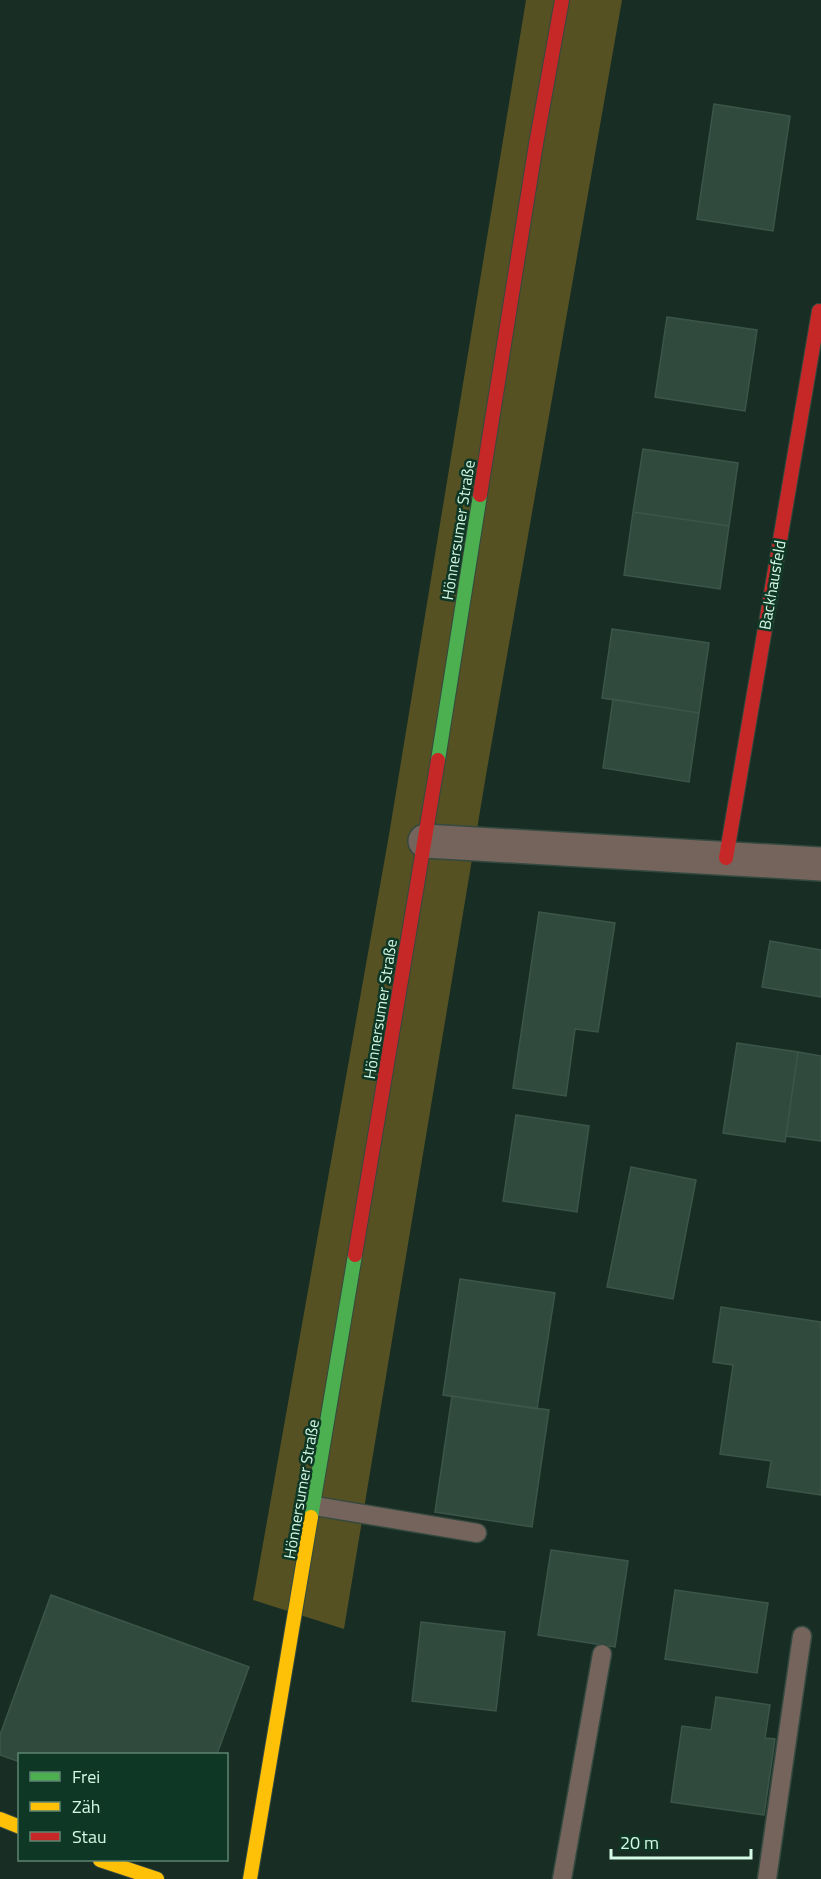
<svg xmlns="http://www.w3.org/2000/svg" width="821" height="1879" font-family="'Titillium Web',sans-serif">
  <rect width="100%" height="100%" fill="#182e25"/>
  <!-- green -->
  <path fill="#555123" d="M526 0H622L486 775 344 1629 253 1600 389 835Z"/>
  <!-- building -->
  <path fill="#304a3e" stroke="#3c554a" stroke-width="1.5" d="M714 104 790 116 773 231 697 219Z
    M667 317 757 330 745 411 655 397Z
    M643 449 738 463 729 526 633 512Z
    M633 512 729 526 720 589 624 575Z
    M612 629 709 643 699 713 602 698Z
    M613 699 699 713 689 782 603 768Z
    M539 912 615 923 598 1032 575 1029 566 1096 513 1088Z
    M770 941 821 950V997L762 987Z
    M737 1043 798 1052 785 1142 723 1133Z
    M798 1052 821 1056V1141L786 1136Z
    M516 1115 589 1126 577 1212 503 1201Z
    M631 1167 696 1180 673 1299 607 1287Z
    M460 1279 555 1293 537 1409 443 1395Z
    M721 1307 821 1322V1495L767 1487 771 1461 720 1454 733 1365 713 1362Z
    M452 1396 549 1410 532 1527 435 1512Z
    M551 1550 628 1561 615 1647 538 1635Z
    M675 1590 768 1603 757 1673 665 1659Z
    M51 1595 249 1667 217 1754H20V1762L0 1755V1735Z
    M421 1622 505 1632 496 1711 412 1701Z
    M716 1697 770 1705 765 1738 775 1739 764 1815 671 1802 682 1726 711 1730Z"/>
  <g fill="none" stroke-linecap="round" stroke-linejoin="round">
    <defs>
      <path id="lane" d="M315 1506 477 1533
        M562 1879 602 1654
        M767 1879 802 1636"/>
      <path id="street" d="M425 841 821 864"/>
      <path id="fast" d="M438 760 480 495
        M311 1517 355 1255"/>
      <path id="slow" d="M0 1819 20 1827
        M100 1860 157 1879
        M250 1879 311 1517"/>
      <path id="jam" d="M480 495 536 144 562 0
        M726 858 819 311
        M355 1255 438 760"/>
    </defs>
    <!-- lane casing -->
    <use href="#lane" stroke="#34493f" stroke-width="21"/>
    <!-- street casing -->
    <use href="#street" stroke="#34493f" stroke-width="36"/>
    <!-- fast casing -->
    <use href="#fast" stroke="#34493f" stroke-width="16"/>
    <!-- slow casing -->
    <use href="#slow" stroke="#34493f" stroke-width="16"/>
    <!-- jam casing -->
    <use href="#jam" stroke="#34493f" stroke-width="16"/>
    <!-- lane -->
    <use href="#lane" stroke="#74645c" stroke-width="18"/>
    <!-- street -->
    <use href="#street" stroke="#74645c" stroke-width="33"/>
    <!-- fast -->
    <use href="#fast" stroke="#4caf50" stroke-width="14"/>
    <!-- slow -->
    <use href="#slow" stroke="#ffc107" stroke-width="14"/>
    <!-- jam -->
    <use href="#jam" stroke="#c62828" stroke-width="14"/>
  </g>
  <g text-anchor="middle" stroke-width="5" stroke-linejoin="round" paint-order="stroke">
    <!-- street labels -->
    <g font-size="16" fill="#d4f9e4" stroke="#0f3726">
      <text transform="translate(458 530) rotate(-81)" y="6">Hönnersumer Straße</text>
      <text transform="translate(772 585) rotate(-80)" y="6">Backhausfeld</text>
      <text transform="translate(380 1009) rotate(-81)" y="6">Hönnersumer Straße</text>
      <text transform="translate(301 1489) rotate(-80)" y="6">Hönnersumer Straße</text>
    </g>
  </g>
  <!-- legend -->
  <rect x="18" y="1753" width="210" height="108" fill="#0f3726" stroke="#5e8572" stroke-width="1.5"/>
  <rect x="30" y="1772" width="30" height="9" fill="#4caf50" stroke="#5e8572" stroke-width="1.5"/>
  <text x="72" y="1783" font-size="18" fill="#d4f9e4">Frei</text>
  <rect x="30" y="1802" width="30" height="9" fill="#ffc107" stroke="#5e8572" stroke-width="1.5"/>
  <text x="72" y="1813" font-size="18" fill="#d4f9e4">Zäh</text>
  <rect x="30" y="1832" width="30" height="9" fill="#c62828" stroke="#5e8572" stroke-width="1.5"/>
  <text x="72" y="1843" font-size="18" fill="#d4f9e4">Stau</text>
  <!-- scale -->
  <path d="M611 1849v9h140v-9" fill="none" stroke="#d4f9e4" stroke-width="3"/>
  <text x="620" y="1849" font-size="18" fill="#d4f9e4" stroke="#0f3726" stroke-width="4.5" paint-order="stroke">20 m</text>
</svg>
